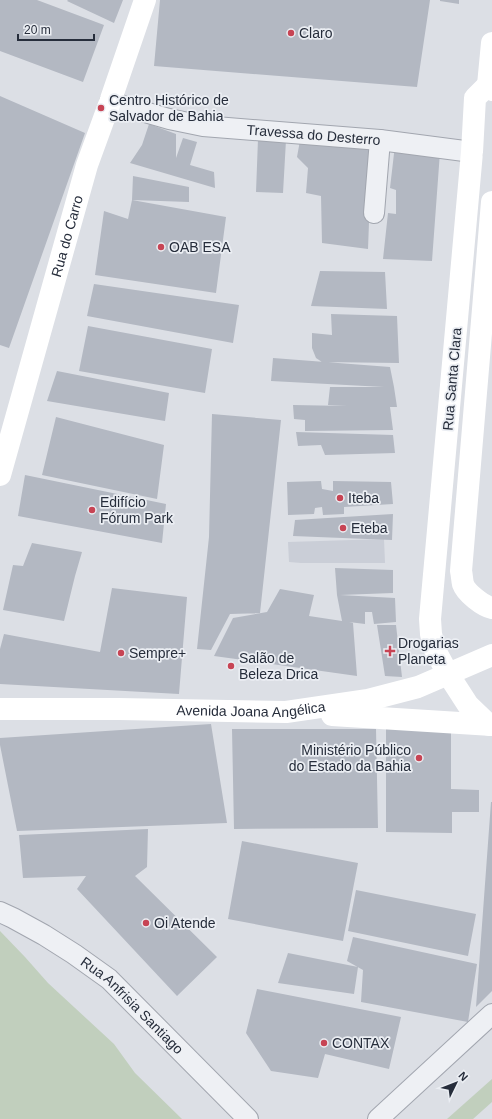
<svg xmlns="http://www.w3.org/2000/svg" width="492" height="1119" font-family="Arial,sans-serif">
  <rect width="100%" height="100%" fill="#dcdfe5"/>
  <!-- built -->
  <path fill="#caced7" d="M384 539 385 563H301L289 562 288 542Z"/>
  <!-- green -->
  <path fill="#c1cfbd" d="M0 931 25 957 48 983 114 1044 135 1073 182 1119H0Z
    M492 1079V1102L473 1119H447Z"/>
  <!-- building -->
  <path fill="#b3b8c2" d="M0 0H37L104 25 83 82 0 51Z
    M68 0H123L114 23 67 1Z
    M160 0H430L417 87 154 66Z
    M440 0H459V4L440 1Z
    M0 96 85 133 9 348 0 345Z
    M149 124 176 134V158L183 138 197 142 190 165 214 172 215 188 130 163 142 145Z
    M301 135 372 142 368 249 322 243 321 196 306 193 308 168 297 157Z
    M258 139 286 140 283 193 256 192Z
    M395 145 440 152 432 261 383 259 388 213 396 214V190L390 188Z
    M133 176 189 187V202L132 200Z
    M132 200 226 217 216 293 95 275 104 211 128 219Z
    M320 271 385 272 387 309 311 306Z
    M94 284 239 305 233 343 87 316Z
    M331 314 397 316 399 363 322 362 316 358 312 348V333L332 335Z
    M88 326 212 349 205 393 79 371Z
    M273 358 390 367 394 387 397 407H390L393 430 305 431V420L294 419 293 405 347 406 328 405 330 387H384L271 381Z
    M57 371 169 393 165 421 47 401Z
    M212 414 281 420 260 613 230 614 211 650 197 649 209 537Z
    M56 417 164 445 157 499 42 475Z
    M296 432 393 435 395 453 325 455 321 445 298 446Z
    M25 475 166 504 162 543 18 516Z
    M321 481 322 489 333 491V481L391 482 393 504 344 507V514L323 515 322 507 315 508 314 514 288 515 287 482Z
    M393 514 392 540 293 536 295 520Z
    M32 543 82 552 75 576 64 621 3 610 13 565 23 566Z
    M335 568 393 570V593L340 595 395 598 396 622 374 624 372 612H365V624L349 622 353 623 357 676 214 656 233 618 267 612 280 589 314 595 309 616 342 621 337 595Z
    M112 588 187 597 179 694 0 684V649L4 634 100 652Z
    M377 625H396L402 677 385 676Z
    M211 724 227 823 17 831 0 745V738Z
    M386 727H451V789L479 790V812H452V833L386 832Z
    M232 729H376L378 828 234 829Z
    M491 802H492V991L476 1007Z
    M148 829 147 867 135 876 217 957 177 996 77 889 86 876 23 878 19 835Z
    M242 841 358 863 343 941 228 919Z
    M356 890 476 914 468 956 348 931Z
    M353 937 477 964 468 1022 361 1002 363 970 347 961Z
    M288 953 358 967 354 994 278 983Z
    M257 989 401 1017 389 1069 325 1054 318 1078 271 1071 246 1033Z"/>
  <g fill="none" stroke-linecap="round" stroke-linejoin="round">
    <defs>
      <g id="street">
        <path id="s1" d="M110 102 169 119 203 126 380 140 472 152"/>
        <path d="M374 213 380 140"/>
        <path id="s2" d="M0 912 13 918 44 935 74 954 109 979 248 1119"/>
        <path d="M378 1119 492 1014"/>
      </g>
    </defs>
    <!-- street casing -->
    <use href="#street" stroke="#a2a6af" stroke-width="22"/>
    <!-- street -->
    <use href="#street" stroke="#eef0f4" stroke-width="20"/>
    <!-- secondary -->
    <g stroke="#fff" stroke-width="22">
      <path d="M492 43 488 85 492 90"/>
      <path d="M488 85 475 98 472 152 430 619 431 634 435 650 448 674 468 705 489 725"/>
      <path d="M492 202 461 571C462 575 462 580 463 584 466 593 483 606 492 608"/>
      <path id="s3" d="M0 475 87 165 110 102 145 0"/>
      <path id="s4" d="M0 709H119L286 712 368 700 418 687 492 655"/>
      <path d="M332 715 492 725"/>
    </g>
  </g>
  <!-- markers -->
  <g fill="#c74454" stroke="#ebeef3" stroke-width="1.5">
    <circle cx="291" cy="33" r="4"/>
    <circle cx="101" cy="108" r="4"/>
    <circle cx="161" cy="247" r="4"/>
    <circle cx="340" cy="498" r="4"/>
    <circle cx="92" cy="510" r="4"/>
    <circle cx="343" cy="528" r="4"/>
    <path d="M388 645h4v4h4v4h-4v4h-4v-4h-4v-4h4z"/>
    <circle cx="121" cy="653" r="4"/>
    <circle cx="231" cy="666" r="4"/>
    <circle cx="419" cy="758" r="4"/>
    <circle cx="146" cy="923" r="4"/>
    <circle cx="324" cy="1043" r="4"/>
  </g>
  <g text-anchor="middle" stroke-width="3.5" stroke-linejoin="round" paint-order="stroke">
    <!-- poi labels -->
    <g font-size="14" fill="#262d3b" stroke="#ebeef3" text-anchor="start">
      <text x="299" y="38">Claro</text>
      <text x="109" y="105">Centro Histórico de<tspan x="109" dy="16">Salvador de Bahia</tspan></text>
      <text x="169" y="252">OAB ESA</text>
      <text x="348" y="503">Iteba</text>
      <text x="100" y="507">Edifício<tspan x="100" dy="16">Fórum Park</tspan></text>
      <text x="351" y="533">Eteba</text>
      <text x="398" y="648">Drogarias<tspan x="398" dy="16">Planeta</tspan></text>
      <text x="129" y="658">Sempre+</text>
      <text x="239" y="663">Salão de<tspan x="239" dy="16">Beleza Drica</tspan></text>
      <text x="411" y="755" text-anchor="end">Ministério Público<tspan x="411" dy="16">do Estado da Bahia</tspan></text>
      <text x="154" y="928">Oi Atende</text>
      <text x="332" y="1048">CONTAX</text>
    </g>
    <!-- street labels -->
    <g font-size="14" fill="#262d3b" stroke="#ebeef3">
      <text dy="5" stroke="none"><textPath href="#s1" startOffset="207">Travessa do Desterro</textPath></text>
      <text dy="5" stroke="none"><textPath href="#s3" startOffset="248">Rua do Carro</textPath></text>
      <text transform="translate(452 379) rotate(-85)" y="5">Rua Santa Clara</text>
      <text dy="5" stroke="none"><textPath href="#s4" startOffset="251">Avenida Joana Angélica</textPath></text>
      <text dy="5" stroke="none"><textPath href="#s2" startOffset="163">Rua Anfrisia Santiago</textPath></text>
    </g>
  </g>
  <!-- north arrow -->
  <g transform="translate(456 1083) rotate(47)" stroke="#ebeef3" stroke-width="3" paint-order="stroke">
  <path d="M0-3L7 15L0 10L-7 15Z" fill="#262d3b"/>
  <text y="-6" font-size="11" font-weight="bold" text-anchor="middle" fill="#262d3b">N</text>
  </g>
  <!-- scale -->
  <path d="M18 34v6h76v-6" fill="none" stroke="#262d3b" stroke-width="2"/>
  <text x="24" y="34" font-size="12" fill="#262d3b" stroke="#ebeef3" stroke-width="3" paint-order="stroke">20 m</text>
</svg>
